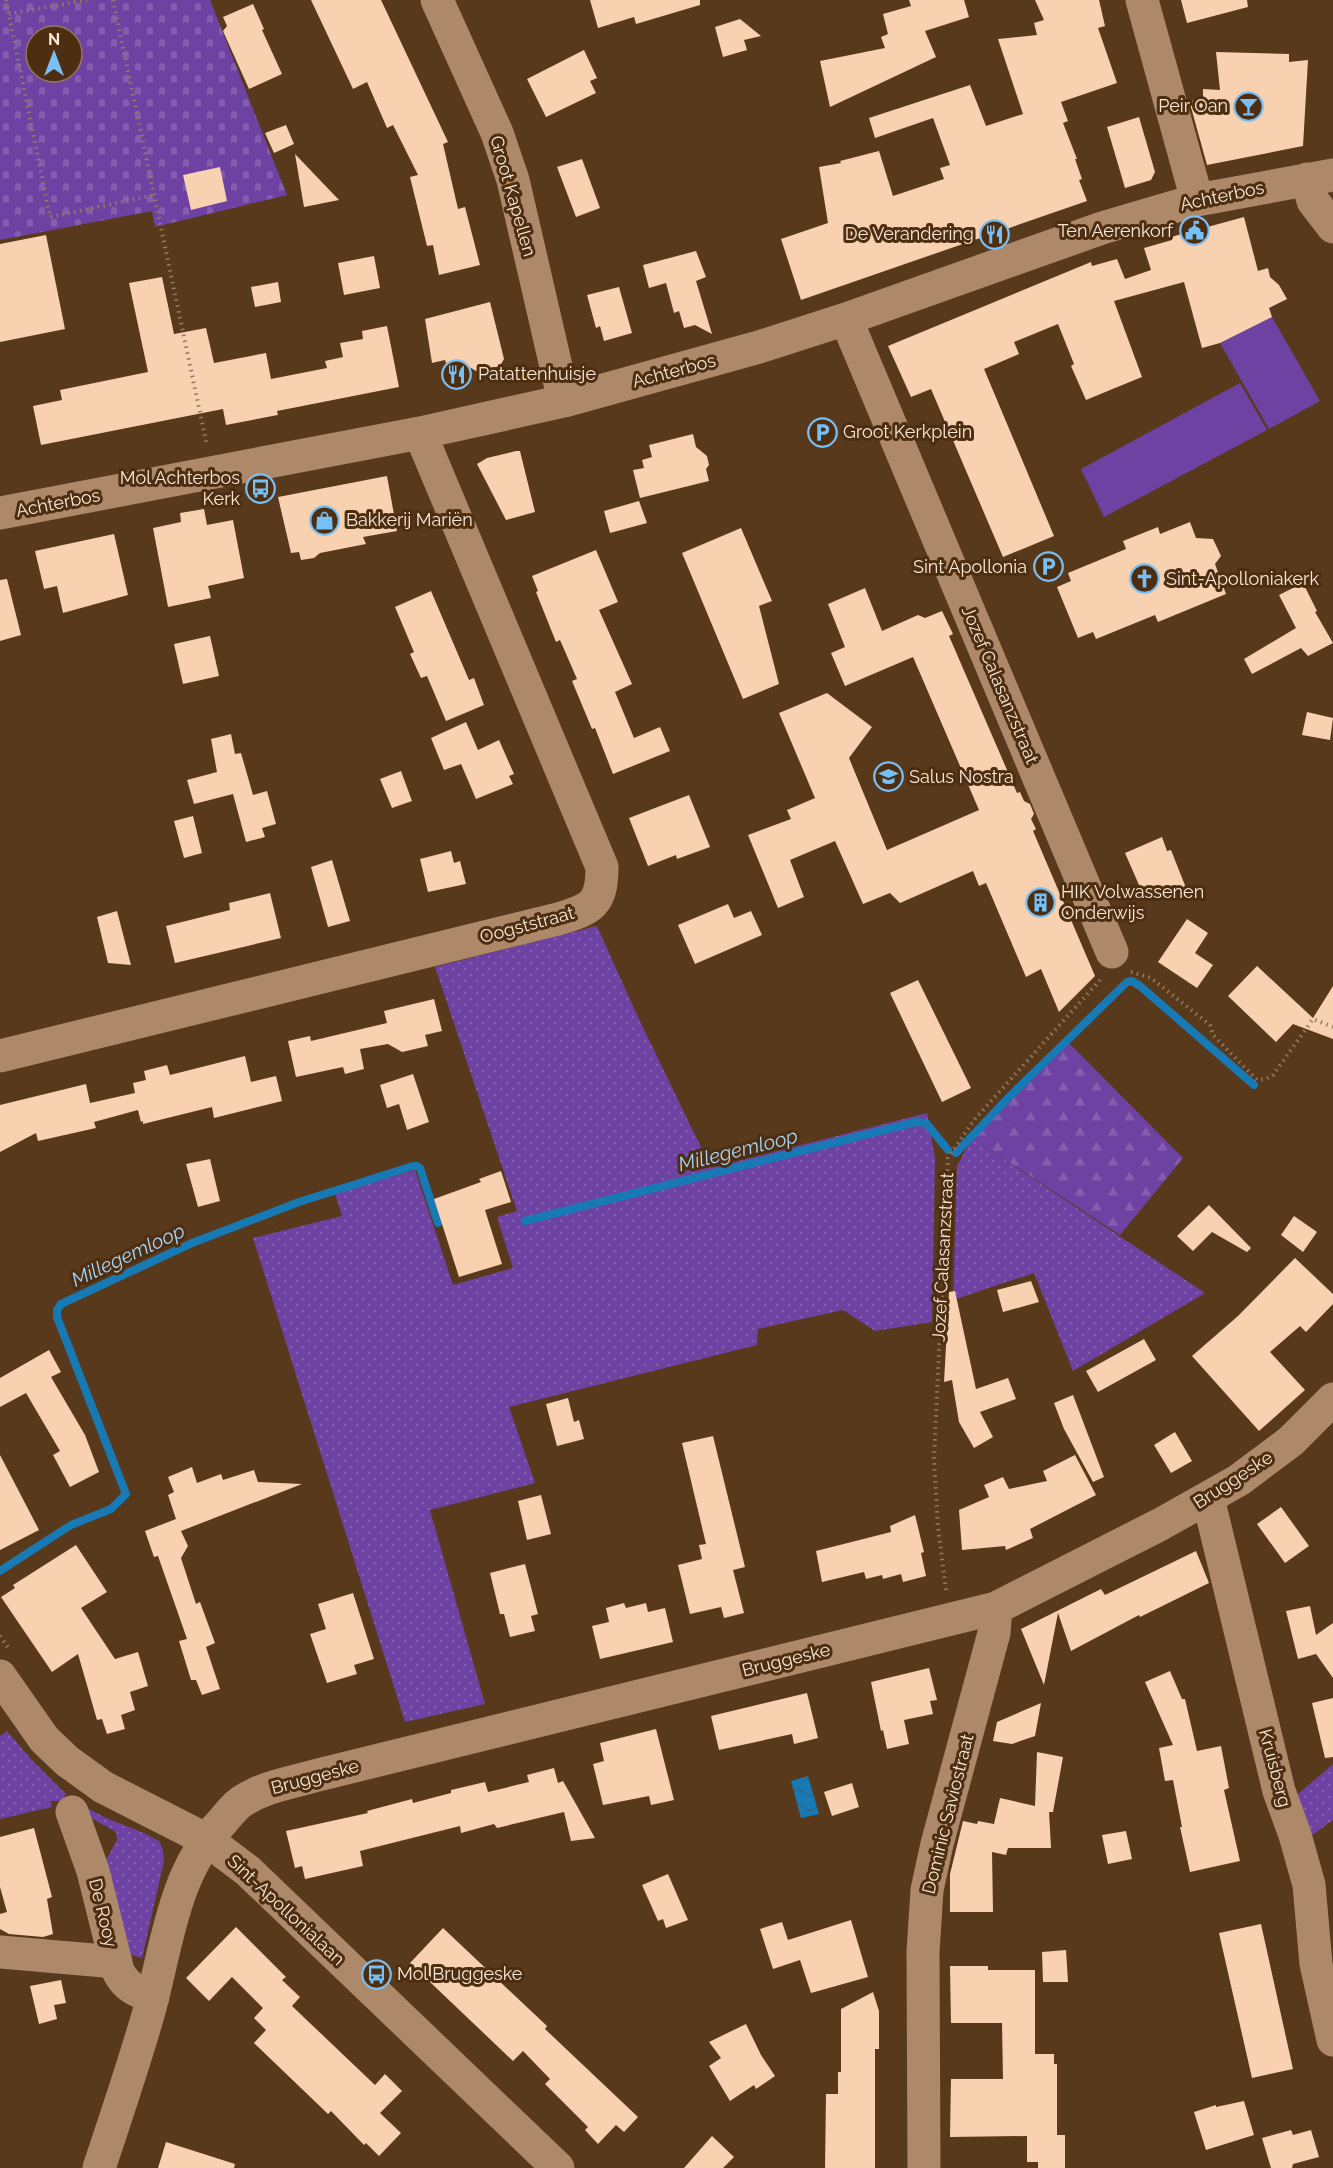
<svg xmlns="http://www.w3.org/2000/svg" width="1333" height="2168" font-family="Raleway,sans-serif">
  <defs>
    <pattern id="green-dots" width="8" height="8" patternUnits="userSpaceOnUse" patternTransform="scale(1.5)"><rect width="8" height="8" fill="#6e42a2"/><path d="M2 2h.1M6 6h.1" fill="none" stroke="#845dae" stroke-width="1.8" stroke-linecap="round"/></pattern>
    <pattern id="forest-firs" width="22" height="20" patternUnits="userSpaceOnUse" patternTransform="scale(1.5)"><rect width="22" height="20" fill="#6e42a2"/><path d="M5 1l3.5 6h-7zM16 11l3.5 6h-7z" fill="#845dae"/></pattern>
    <pattern id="cemetery-stones" width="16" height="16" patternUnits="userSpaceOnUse" patternTransform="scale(1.5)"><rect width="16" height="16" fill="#6e42a2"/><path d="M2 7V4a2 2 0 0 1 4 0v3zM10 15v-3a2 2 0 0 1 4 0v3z" fill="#845dae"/></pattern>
    <pattern id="water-waves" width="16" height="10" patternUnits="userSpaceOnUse" patternTransform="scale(1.5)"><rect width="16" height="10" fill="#177ab5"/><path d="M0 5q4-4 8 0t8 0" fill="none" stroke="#2c6586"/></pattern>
  </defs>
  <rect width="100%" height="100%" fill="#58391b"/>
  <!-- green -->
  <path fill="url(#green-dots)" d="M597 926 636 1013 711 1168 927 1113 935 1158 932 1322 875 1331 843 1310 758 1329 757 1345 509 1407 535 1483 430 1510 485 1704 405 1722 253 1238 342 1216 335 1194 415 1170 453 1285 513 1268 497 1217 517 1211 435 967Z
    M972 1138 1205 1293 1073 1371 1034 1273 953 1300 957 1166Z
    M7 1731 31 1759 66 1794 62 1801H50L52 1807 0 1819V1736Z
    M1333 1764V1820L1304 1841 1291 1800Z
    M78 1803 106 1818 144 1833 159 1841 163 1850 164 1861 142 1958 124 1953 102 1867 117 1840 116 1832 77 1810Z"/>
  <!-- forest -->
  <path fill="url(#forest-firs)" d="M1069 1043 1183 1158 1120 1235 972 1138Z"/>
  <!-- cemetery -->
  <path fill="url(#cemetery-stones)" fill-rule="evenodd" d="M0 0H210L287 195 155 227 152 211 0 240ZM36 36H72V72H36Z"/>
  <!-- pitch -->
  <path fill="#6e42a2" d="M1272 317 1320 401 1269 429 1220 343Z
    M1240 383 1267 430 1104 517 1081 469Z"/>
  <!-- water -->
  <path fill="url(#water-waves)" d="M808 1776 819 1814 801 1818 791 1781Z"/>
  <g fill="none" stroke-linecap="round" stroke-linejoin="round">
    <!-- stream -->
    <path stroke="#177ab5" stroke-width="8" d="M956 1153 1010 1096 1127 982 1132 981 1140 986 1254 1085
      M525 1221 916 1122 926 1123 948 1150
      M0 1571 71 1525 111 1509 126 1494 57 1317V1310L61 1304 192 1243 299 1202 413 1166H417L420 1168 438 1223"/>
  </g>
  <!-- building -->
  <path fill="#f8d1b0" d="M311 0H381L448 142 443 144 458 209 465 207 480 265 439 275 433 245 427 246 410 177 418 175 393 125 387 128 367 82 353 89Z
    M590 0H700V5L636 24 634 17 598 28Z
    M909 0H964L969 17 925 31 936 57 830 107 820 61 885 48 881 37 888 34 883 14 911 6Z
    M1035 0H1099L1105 26 1098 28 1117 83 1061 102 1068 121 1063 123 1077 159H1075L1082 179 1079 180 1087 201 801 300 781 239 828 223 819 167 841 163 840 161 879 151 893 196 944 179 940 168 950 165 933 118 875 138 869 118 970 85 986 126 1023 114 998 39 1037 35 1034 23 1044 20Z
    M1181 0H1247L1248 7 1187 23Z
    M253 4 264 29 262 30 282 74 249 89 223 31 227 26 223 17Z
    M740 19 761 36 744 40 747 50 723 57 715 27Z
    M584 50 597 78 590 81 596 93 546 117 527 79Z
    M1216 52 1289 54V62L1308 60 1303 146 1207 165 1189 100 1203 102V89L1220 90Z
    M1139 117 1155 172 1151 180 1125 188 1107 127Z
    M286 125 294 144 274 153 265 133Z
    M295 154 339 200 304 207Z
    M582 159 600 208 576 217 557 167Z
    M220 167 227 201 191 210 183 175Z
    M1244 217 1258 271 1268 268 1270 277 1279 285 1287 299 1269 308 1272 317 1220 343 1202 348 1184 282 1114 301 1142 377 1115 388 1086 400 1071 366 1074 364 1058 324 1014 342 1019 354 984 369 1054 536 1003 557 931 389 911 397 888 346 1091 262 1092 266 1117 259 1125 279 1151 270 1144 248 1172 240 1171 237Z
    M46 235 65 329 0 342V244Z
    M696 251 706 277 696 281 712 334 695 325 684 328 679 311 674 313 666 283 649 288 643 265Z
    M374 256 380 288 344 295 338 263Z
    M162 277 174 334 206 328 214 363 266 353 271 379 327 368 325 361 343 357 340 343 363 339 362 331 387 326 399 387 277 411 278 415 226 425 223 409 41 445 33 406 62 400 60 390 148 372 129 283Z
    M278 282 281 302 255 307 251 287Z
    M619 287 632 333 604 341 600 326 596 328 587 295Z
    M490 302 504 359 500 366 478 372 469 367 463 375 451 378 445 360 432 363 425 319Z
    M693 434 696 447 707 456 709 465 706 469 709 481 640 498 633 470 644 468 642 460 652 457 649 445Z
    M516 451H520L535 512 506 520 477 464 487 458Z
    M387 476 397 531 363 537 366 544 320 553 314 558 301 560 299 552 291 553 278 497Z
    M639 501 647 523 610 533 604 511Z
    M204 509 207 525 233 520 244 578 208 586 211 598 168 607 153 528 181 522 180 513Z
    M1190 522 1196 538 1213 539 1221 556 1215 564 1226 594 1158 622 1155 615 1096 639 1093 632 1078 638 1057 587 1071 581 1068 573 1126 549 1123 541 1158 527 1160 534Z
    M741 528 772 601 759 606 779 684 743 699 682 553Z
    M114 534 128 595 63 613 57 586 44 589 35 551Z
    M596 550 618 602 599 610 632 684 615 692 634 738 660 727 670 751 613 774 595 728 592 729 572 681 577 679 560 640 556 642 536 592 538 591 532 576Z
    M7 579 21 635 0 641V580Z
    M1303 583 1317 611 1315 612 1333 643 1308 656 1301 648 1252 674 1244 659 1296 628 1279 595Z
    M865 588 882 631 918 615 925 618 942 611 953 634 949 636 1017 793 1020 792 1024 801 1030 804 1034 814 1031 819 1036 829 1033 831 1095 976 1059 1012 1041 969 1026 977 986 883 979 886 973 871 900 903 890 893 863 904 835 841 790 860 804 897 778 908 748 835 791 819 787 810 815 798 779 713 827 693 872 727 849 758 887 850 979 810 913 657 845 686 831 653 845 647 828 604Z
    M431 591 469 680 474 678 484 705 446 721 427 676 421 678 410 654 414 652 395 607Z
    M210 636 219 676 183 684 174 644Z
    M1307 712 1333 718 1330 740 1302 735Z
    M466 722 478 750 499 740 514 774 509 776 513 784 476 799 461 764 444 770 431 738Z
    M231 734 235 754 241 753 253 795 267 791 276 824 262 828 265 837 246 842 233 794 194 804 187 780 217 772 211 739Z
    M401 771 412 801 392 808 380 779Z
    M689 795 710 847 677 859 676 855 648 866 629 818Z
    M193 816 202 853 184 858 174 821Z
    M1162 837 1167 851 1171 850 1186 888 1165 897 1160 886 1143 894 1125 853Z
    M451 851 454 863 460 861 466 884 428 892 420 859Z
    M332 860 350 921 328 927 311 867Z
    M270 893 281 938 175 963 166 926 230 910 229 903Z
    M728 904 734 918 751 911 762 935 695 964 678 925Z
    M117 911 131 965 108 963 97 917Z
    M1187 919 1208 933 1195 953 1213 965 1197 988 1158 962Z
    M1257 966 1313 1018 1333 986V1039L1293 1024 1276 1042 1228 996Z
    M918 980 971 1088 942 1102 890 993Z
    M434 999 442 1031 425 1035 428 1046 402 1052 388 1044 360 1049 364 1069 345 1074 343 1067 296 1077 288 1041 310 1036 311 1041 387 1023 384 1011Z
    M245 1056 251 1082 276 1076 282 1101 214 1118 212 1107 143 1124V1121L141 1122 138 1110 94 1122 96 1128 38 1141 36 1133 0 1152V1105L86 1084 90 1103 135 1093 133 1083 146 1080 144 1071 167 1065 170 1075Z
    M413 1074 429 1122 407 1130 399 1104 387 1108 380 1085Z
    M210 1159 220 1201 198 1207 186 1164Z
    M501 1171 511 1202 485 1210 502 1264 459 1277 434 1199 481 1182 479 1179Z
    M1209 1205 1251 1248 1247 1252 1212 1232 1193 1251 1177 1236Z
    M1294 1216 1317 1232 1303 1252 1281 1235Z
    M1295 1258 1333 1294V1304L1306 1332 1300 1326 1270 1352 1305 1390 1259 1431 1192 1356 1238 1316Z
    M1031 1281 1039 1302 1003 1312 997 1290Z
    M955 1291 976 1389 1008 1378 1016 1399 980 1412 993 1437 974 1448 959 1422 952 1380 944 1382 949 1292Z
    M1144 1339 1156 1360 1098 1392 1086 1371Z
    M49 1350 61 1372 51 1377 85 1435 99 1472 70 1487 53 1455 60 1451 26 1393 0 1407V1378Z
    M1073 1395 1104 1477 1093 1482 1064 1429 1054 1403Z
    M568 1398 574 1422 579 1420 584 1439 557 1446 546 1404Z
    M1175 1432 1192 1461 1171 1473 1154 1445Z
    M713 1436 745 1567 733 1570 744 1613 724 1618 721 1607 690 1614 678 1565 702 1559 699 1545 706 1544 682 1443Z
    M0 1455 39 1530 0 1550Z
    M1075 1455 1096 1495 1030 1529 1033 1538 1006 1550 1005 1546 962 1550 959 1510 989 1497 984 1485 1003 1477 1009 1489 1047 1481 1043 1471Z
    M192 1467 197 1483 221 1474 223 1480 254 1470 258 1482 302 1484 181 1531 188 1546 181 1558 196 1604 200 1602 215 1643 206 1647 220 1689 202 1695 196 1680H191L179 1641 187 1639 158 1556 154 1557 145 1531 176 1519 168 1495 174 1492 168 1477Z
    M541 1495 551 1534 527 1540 518 1501Z
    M1281 1507 1309 1546 1285 1563 1257 1524Z
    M915 1515 924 1552 921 1553 926 1576 903 1582 901 1574 883 1579 882 1575 866 1579 864 1572 822 1582 816 1551 891 1532 890 1526Z
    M76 1545 107 1592 81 1608 115 1659 138 1652 148 1686 130 1692 135 1710 121 1715 125 1729 107 1734 102 1719 97 1720 78 1654 52 1672 1 1597 15 1588 13 1585Z
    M1196 1551 1209 1583 1140 1617 1139 1615 1071 1651 1058 1613 1044 1685 1021 1629 1101 1589 1105 1595Z
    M525 1564 538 1614 531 1616 535 1631 510 1637 504 1614H500L490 1573Z
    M353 1593 374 1659 354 1665 357 1674 327 1683 310 1634 326 1629 318 1604Z
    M624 1603 626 1608 646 1603 648 1612 665 1608 673 1642 600 1659 592 1626 609 1622 606 1608Z
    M1310 1606 1316 1635 1333 1623V1678L1316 1654 1298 1659 1286 1611Z
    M929 1668 937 1700 930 1701 933 1714 904 1720 909 1744 887 1749 883 1730 881 1731 871 1682Z
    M1170 1671 1182 1699H1185L1197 1751 1221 1746 1229 1788 1224 1790 1240 1861 1190 1872 1180 1827H1182L1173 1780 1165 1781 1159 1748 1173 1745 1145 1682Z
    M807 1693 818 1738 794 1744 792 1734 719 1750 711 1716Z
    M1333 1698V1757L1325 1758 1312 1703Z
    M1041 1703 1035 1736 1012 1744 993 1741 997 1722Z
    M656 1729 674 1800 651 1805 649 1796 603 1805 593 1764 604 1761 600 1743Z
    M1037 1752 1063 1757 1053 1812H1049L1051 1848H1008L1006 1855 992 1852 993 1912H950V1874L963 1821 977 1824 978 1821 994 1824 1000 1798 1035 1806Z
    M554 1768 558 1783 563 1781 595 1838 571 1841 564 1812 497 1828 494 1824 461 1833 460 1826 360 1851 363 1866 305 1879 302 1866 295 1868 286 1831 368 1813 367 1811 412 1799 413 1803 451 1793V1790L485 1782 488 1792 529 1782 527 1775Z
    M852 1783 859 1807 832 1816 824 1792Z
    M34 1828 52 1897 47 1899 53 1934 43 1937 9 1934 0 1929V1914L7 1912 0 1887V1837Z
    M1126 1831 1132 1859 1108 1864 1102 1835Z
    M668 1874 688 1920 666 1928 663 1919 658 1921 642 1885Z
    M851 1920 868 1977 811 1993 800 1960 773 1969 760 1929 782 1922 788 1940Z
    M1261 1924 1293 2069 1252 2078 1219 1933Z
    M236 1927 286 1977 282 1980 300 1997 292 2006 375 2085 385 2074 402 2091 380 2113 401 2133 379 2156 366 2143 364 2145 331 2111 328 2114 254 2043 266 2030 254 2018 263 2008 232 1977 209 2001 186 1978Z
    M443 1928 547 2026 545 2029 638 2117 624 2132 616 2125 598 2144 585 2130 588 2127 545 2084 550 2079 523 2051 513 2061 410 1963Z
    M1066 1950 1068 1982H1043L1042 1952Z
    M950 1966H988V1970H1035V2054H1054V2064H1057V2135H1065V2168H1038V2162H1027V2136L950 2137 951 2079H1003L1002 2023H951Z
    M61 1980 66 2003 54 2005 57 2019 39 2024 30 1986Z
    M873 1992 879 2011V2049H875V2168H825L826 2094H838V2072H841V2009Z
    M746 2024 761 2055 775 2076 756 2089 754 2085 730 2101 709 2066 721 2058 709 2042Z
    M1244 2101 1254 2135 1206 2150 1194 2112 1216 2105V2107Z
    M1291 2130 1293 2135 1311 2130 1319 2157 1293 2164 1292 2168H1271L1262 2138Z
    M712 2136 734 2157 723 2168H684Z
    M166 2142 235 2164 234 2168H158Z"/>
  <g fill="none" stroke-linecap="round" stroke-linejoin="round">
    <!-- path -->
    <path stroke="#957a61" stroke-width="4" stroke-dasharray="1.5 4.5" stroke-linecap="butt" d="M6 0 50 217 155 195
      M113 0 207 446
      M9 14 87 0
      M1131 972 1151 978 1210 1025 1213 1035 1257 1080 1266 1079 1273 1075 1313 1019 1333 1027
      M946 1590 938 1527 934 1459 948 1158 974 1120 1102 978
      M0 1636 10 1650"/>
    <!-- minor -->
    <path stroke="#ad8969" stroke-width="33" d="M437 0 497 133 513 180 564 401
      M1142 0 1197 200
      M1307 179 1313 201 1333 227
      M846 319 1112 952
      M0 513 420 433 564 401 759 347 846 319 1102 228 1197 200 1333 175
      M0 1056 558 919C592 909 602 904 602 867L420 433
      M1208 1498 1279 1791 1295 1835 1309 1885 1316 1964 1333 2040
      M0 1676 44 1739 67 1761 103 1787 207 1840 248 1871 558 2168
      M72 1812 93 1871 118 1971C126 1987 136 1991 153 1997
      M0 1952 116 1962
      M99 2168C116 2117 133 2067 148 2015 167 1948 172 1874 222 1822 228 1815 234 1807 241 1802 262 1787 291 1783 314 1776L996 1608 1161 1524 1239 1480 1291 1441 1333 1399
      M924 2168 923 1952 927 1890 937 1844 994 1633 996 1608"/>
  </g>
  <!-- icons -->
  <defs>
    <symbol id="bar-ring" viewBox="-11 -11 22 22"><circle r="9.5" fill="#4d2e10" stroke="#76c0f7" stroke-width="1.5"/><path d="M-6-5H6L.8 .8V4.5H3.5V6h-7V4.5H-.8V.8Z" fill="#76c0f7"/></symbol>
    <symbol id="civic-ring" viewBox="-11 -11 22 22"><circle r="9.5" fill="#4d2e10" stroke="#76c0f7" stroke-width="1.5"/><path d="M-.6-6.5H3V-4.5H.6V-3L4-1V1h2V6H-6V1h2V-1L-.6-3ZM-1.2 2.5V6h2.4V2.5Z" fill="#76c0f7"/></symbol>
    <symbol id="restaurant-ring" viewBox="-11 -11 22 22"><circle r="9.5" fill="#4d2e10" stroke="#76c0f7" stroke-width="1.5"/><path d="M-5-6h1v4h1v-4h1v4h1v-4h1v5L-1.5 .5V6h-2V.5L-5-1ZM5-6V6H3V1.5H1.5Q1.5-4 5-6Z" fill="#76c0f7"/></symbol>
    <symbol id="parking-ring" viewBox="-11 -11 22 22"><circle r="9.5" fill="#4d2e10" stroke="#76c0f7" stroke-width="1.5"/><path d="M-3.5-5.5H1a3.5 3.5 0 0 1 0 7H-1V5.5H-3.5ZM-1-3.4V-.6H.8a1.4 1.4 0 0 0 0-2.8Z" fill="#76c0f7"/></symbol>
    <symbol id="bus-ring" viewBox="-11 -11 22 22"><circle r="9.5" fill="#4d2e10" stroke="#76c0f7" stroke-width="1.5"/><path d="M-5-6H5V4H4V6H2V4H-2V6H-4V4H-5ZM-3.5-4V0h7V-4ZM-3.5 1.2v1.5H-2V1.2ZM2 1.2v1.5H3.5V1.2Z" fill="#76c0f7"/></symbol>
    <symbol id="shop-ring" viewBox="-11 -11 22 22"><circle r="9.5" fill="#4d2e10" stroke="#76c0f7" stroke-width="1.5"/><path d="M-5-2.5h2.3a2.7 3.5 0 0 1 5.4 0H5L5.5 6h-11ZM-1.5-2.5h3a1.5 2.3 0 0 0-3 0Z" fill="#76c0f7"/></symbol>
    <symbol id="church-ring" viewBox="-11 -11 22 22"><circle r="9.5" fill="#4d2e10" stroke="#76c0f7" stroke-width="1.5"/><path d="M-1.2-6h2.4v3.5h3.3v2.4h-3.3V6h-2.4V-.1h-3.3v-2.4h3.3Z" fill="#76c0f7"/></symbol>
    <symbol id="school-ring" viewBox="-11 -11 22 22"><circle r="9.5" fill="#4d2e10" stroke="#76c0f7" stroke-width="1.5"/><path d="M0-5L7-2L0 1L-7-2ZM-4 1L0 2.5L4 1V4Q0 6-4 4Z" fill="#76c0f7"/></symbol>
    <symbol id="building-ring" viewBox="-11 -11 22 22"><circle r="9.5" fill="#4d2e10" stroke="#76c0f7" stroke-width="1.5"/><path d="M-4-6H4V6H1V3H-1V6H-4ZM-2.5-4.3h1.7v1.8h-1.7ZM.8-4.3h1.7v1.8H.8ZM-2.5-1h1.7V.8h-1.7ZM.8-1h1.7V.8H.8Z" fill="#76c0f7"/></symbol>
  </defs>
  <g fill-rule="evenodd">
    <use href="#bar-ring" x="1232" y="90" width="33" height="33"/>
    <use href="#civic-ring" x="1178" y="214" width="33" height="33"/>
    <use href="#restaurant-ring" x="978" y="218" width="33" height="33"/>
    <use href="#restaurant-ring" x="440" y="358" width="33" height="33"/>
    <use href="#parking-ring" x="806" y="416" width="33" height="33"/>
    <use href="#bus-ring" x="244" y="472" width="33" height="33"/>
    <use href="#shop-ring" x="308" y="504" width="33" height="33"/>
    <use href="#parking-ring" x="1032" y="550" width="33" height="33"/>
    <use href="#church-ring" x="1128" y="562" width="33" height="33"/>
    <use href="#school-ring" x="872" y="760" width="33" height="33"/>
    <use href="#building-ring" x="1024" y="886" width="33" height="33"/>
    <use href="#bus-ring" x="360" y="1958" width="33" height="33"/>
  </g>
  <g text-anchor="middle" stroke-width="6" stroke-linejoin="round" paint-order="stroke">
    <!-- poi labels -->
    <g font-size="18" fill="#fae6d6" stroke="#4d2e10" text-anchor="start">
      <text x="1228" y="112" text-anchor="end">Peir Oan</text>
      <text x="1173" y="237" text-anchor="end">Ten Aerenkorf</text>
      <text x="974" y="240" text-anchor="end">De Verandering</text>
      <text x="478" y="380">Patattenhuisje</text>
      <text x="843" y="438">Groot Kerkplein</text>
      <text x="240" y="484" text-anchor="end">Mol Achterbos<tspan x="240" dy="21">Kerk</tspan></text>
      <text x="346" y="526">Bakkerij Mariën</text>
      <text x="1027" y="573" text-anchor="end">Sint Apollonia</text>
      <text x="1166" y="585">Sint-Apolloniakerk</text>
      <text x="909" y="783">Salus Nostra</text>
      <text x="1061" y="898">HIK Volwassenen<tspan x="1061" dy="21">Onderwijs</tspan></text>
      <text x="397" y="1980">Mol Bruggeske</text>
    </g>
    <!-- street labels -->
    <g font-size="18" fill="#fae6d6" stroke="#4d2e10">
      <text transform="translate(513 196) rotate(74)" y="6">Groot Kapellen</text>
      <text transform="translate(1222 196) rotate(-12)" y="6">Achterbos</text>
      <text transform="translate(674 371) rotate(-15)" y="6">Achterbos</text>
      <text transform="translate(58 503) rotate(-11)" y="6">Achterbos</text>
      <text transform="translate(1000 685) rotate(67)" y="6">Jozef Calasanzstraat</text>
      <text transform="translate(527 925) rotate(-15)" y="6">Oogststraat</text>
      <text transform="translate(943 1257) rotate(-87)" y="6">Jozef Calasanzstraat</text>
      <text transform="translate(1233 1480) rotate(-33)" y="6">Bruggeske</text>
      <text transform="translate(786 1660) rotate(-14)" y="6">Bruggeske</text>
      <text transform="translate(1275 1768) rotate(75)" y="6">Kruisberg</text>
      <text transform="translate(315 1777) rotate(-15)" y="6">Bruggeske</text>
      <text transform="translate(948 1814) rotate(-76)" y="6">Dominic Saviostraat</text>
      <text transform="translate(286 1910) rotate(43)" y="6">Sint-Apollonialaan</text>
      <text transform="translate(103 1913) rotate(76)" y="6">De Rooy</text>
    </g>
    <!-- water labels -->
    <g font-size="20" font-style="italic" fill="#a4d5fb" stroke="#4d2e10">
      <text transform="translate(738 1150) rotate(-14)" y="7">Millegemloop</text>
      <text transform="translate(128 1255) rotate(-25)" y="7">Millegemloop</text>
    </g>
  </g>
  <!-- north arrow -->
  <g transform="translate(54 54)"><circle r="28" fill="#4d2e10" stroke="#92785f" stroke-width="1.5"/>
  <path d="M0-4.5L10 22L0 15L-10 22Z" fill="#76c0f7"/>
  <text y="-9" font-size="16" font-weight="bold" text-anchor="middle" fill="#fae6d6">N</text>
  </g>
</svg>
